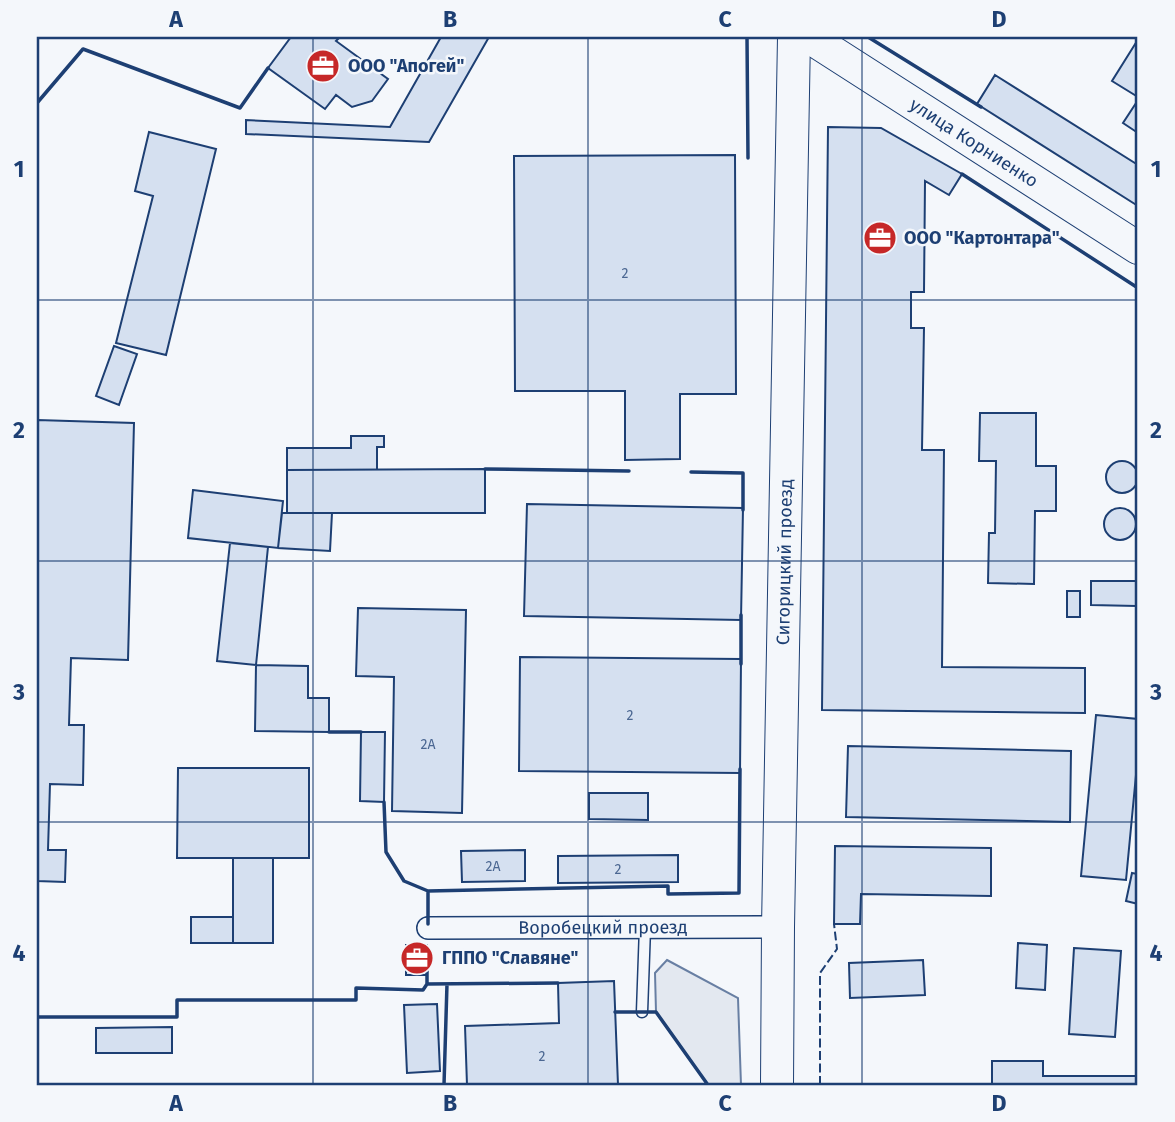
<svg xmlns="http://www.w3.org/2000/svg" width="1175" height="1122" font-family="'Fira Sans',sans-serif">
  <rect width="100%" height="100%" fill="#f4f7fb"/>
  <!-- parking -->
  <path fill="#e3e8f0" stroke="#687fa3" stroke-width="2" d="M667 960 738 998 741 1085H708L656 1012 655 973Z"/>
  <!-- building -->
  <path fill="#d5e0f0" stroke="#1d3f73" stroke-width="2" d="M291 37H340L336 41 388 79 372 101 352 107 336 95 325 109 268 68Z
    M441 37H489L429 142 246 134V120L390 127Z
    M1137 41 1138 42V97L1112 81Z
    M995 75 1138 165V206L977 104Z
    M1138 100V133L1123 123Z
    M828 127 881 128 962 174 949 195 925 181 924 292H911V328H924L922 450H944L942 667 1085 668V713L822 710Z
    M149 132 216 149 166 355 116 343 153 196 135 191Z
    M735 155 736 394H680V459L625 460V391H515L514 156Z
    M114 346 137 354 119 405 96 396Z
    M980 413H1036V466H1056V511H1035L1034 584 988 583 989 533H995L996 461H979Z
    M37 420 134 423 128 660 71 658 69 725H84L83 785 50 784 48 850H66L65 882 37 881Z
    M351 436H384V447H377V470H287V448H351Z
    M1106 477a16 16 0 1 1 32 0a16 16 0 1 1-32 0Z
    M485 469V513H287V470Z
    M193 490 283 501 278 548 188 538Z
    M527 504 743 508 741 620 524 616Z
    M1104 524a16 16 0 1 1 32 0a16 16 0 1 1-32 0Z
    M282 513H332L330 551 278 548Z
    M230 543 268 547 256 665 217 661Z
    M1091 581H1136V606L1091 605Z
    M1067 591H1080V617H1067Z
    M358 608 466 610 462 813 392 811 394 677 356 676Z
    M520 657 741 659 740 773 519 771Z
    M256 665 308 666V698H329V732L255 731Z
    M1096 715 1138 719V754L1126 880 1081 876Z
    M361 732H385L384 802 360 801Z
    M848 746 1071 751 1070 822 846 817Z
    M178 768H309V858H177Z
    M589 793H648V820L589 819Z
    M835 846 991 848V896L861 894 860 924H834Z
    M525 850V881L462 882 461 851Z
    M678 855V882L558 883V856Z
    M233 858H273V943H233Z
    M1132 873 1138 874V904L1126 901Z
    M191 917H233V943H191Z
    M1018 943 1047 945 1045 990 1016 988Z
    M406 945H427V975H406Z
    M1074 948 1121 951 1115 1037 1069 1034Z
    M923 960 925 995 850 998 849 963Z
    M614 981 618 1085H467L465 1026 559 1023 558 983Z
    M437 1004 440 1071 407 1073 404 1005Z
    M172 1027V1053H96V1028Z
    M992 1061H1043V1076H1138V1085H992Z"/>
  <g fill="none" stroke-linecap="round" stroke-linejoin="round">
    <defs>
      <path id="lane" d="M642 1012 645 927"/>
      <g id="street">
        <path id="s1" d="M428 928 778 927"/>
      </g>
      <g id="secondary">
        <path id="s2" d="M809 37 1138 248"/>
        <path id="s3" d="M777 1085 778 927 794 37"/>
      </g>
    </defs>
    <!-- lane casing -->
    <use href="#lane" stroke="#1d3f73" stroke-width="13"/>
    <!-- street casing -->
    <use href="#street" stroke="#1d3f73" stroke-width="24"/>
    <!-- secondary casing -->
    <use href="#secondary" stroke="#1d3f73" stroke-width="34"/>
    <!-- lane -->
    <use href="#lane" stroke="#f4f7fb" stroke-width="10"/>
    <!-- street -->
    <use href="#street" stroke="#f4f7fb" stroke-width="21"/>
    <!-- secondary -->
    <use href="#secondary" stroke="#f4f7fb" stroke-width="32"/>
    <!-- fence -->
    <path stroke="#1d3f73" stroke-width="2" stroke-dasharray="9 3.5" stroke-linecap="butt" d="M820 1085V973L837 949 834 924"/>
    <!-- wall -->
    <path stroke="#1d3f73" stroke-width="3.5" d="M747 37 748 158
      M868 37 981 107
      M37 103 83 49 240 108 268 68
      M962 174 1138 288
      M485 469 629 471
      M691 472 743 473V510
      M741 615V664
      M329 732H361
      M384 802 386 852 404 881 428 891
      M428 924V891L668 886V894L739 893 740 769
      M427 984V970
      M615 1012H656L708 1085
      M37 1017H177V1000H356V988L423 990 427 984 558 983
      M444 1085 447 984"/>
  </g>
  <!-- grid -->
  <path fill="none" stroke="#1d3f73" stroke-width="2" stroke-opacity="0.55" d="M313 37V1085M588 37V1085M862 37V1085M37 300H1138M37 561H1138M37 822H1138"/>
  <!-- icons -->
  <defs>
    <symbol id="office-disc" viewBox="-11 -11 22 22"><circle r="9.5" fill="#c62828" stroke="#f4f7fb"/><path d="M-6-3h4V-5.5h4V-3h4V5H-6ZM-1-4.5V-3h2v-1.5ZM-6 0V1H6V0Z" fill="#fff"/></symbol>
  </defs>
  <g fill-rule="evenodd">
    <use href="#office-disc" x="304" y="47" width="38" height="38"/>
    <use href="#office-disc" x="861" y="219" width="38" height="38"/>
    <use href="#office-disc" x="398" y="939" width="38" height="38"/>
  </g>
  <g text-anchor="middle" stroke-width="5" stroke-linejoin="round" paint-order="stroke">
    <!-- number labels -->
    <g font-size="14" fill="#4b6792">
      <text x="625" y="278">2</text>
      <text x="630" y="720">2</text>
      <text x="428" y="749">2А</text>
      <text x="493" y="871">2А</text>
      <text x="618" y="874">2</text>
      <text x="542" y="1061">2</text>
    </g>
    <!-- poi labels -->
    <g font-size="18" font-weight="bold" fill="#1d3f73" stroke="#f4f7fb" text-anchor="start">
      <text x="348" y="72">ООО "Апогей"</text>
      <text x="904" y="244">ООО "Картонтара"</text>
      <text x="442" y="964">ГППО "Славяне"</text>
    </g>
    <!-- street labels -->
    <g font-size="18" fill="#1d3f73" stroke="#f4f7fb">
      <text dy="6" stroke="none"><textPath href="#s2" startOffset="196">улица Корниенко</textPath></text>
      <text dy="6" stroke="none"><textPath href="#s3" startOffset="523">Сигорицкий проезд</textPath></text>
      <text dy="6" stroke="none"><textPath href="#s1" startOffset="175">Воробецкий проезд</textPath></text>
    </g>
  </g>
  <!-- border -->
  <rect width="1175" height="1122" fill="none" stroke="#f4f7fb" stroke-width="77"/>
  <rect x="38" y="38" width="1098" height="1046" fill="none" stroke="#1d3f73" stroke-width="2.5"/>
  <g font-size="23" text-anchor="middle" font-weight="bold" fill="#1d3f73">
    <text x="176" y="27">A</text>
    <text x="450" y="27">B</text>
    <text x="725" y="27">C</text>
    <text x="999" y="27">D</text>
    <text x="19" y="177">1</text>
    <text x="1156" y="177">1</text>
    <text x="19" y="438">2</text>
    <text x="1156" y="438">2</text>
    <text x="19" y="700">3</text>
    <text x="1156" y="700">3</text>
    <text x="19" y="961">4</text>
    <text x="1156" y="961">4</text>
    <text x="176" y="1111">A</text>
    <text x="450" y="1111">B</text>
    <text x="725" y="1111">C</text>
    <text x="999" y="1111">D</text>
  </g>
</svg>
